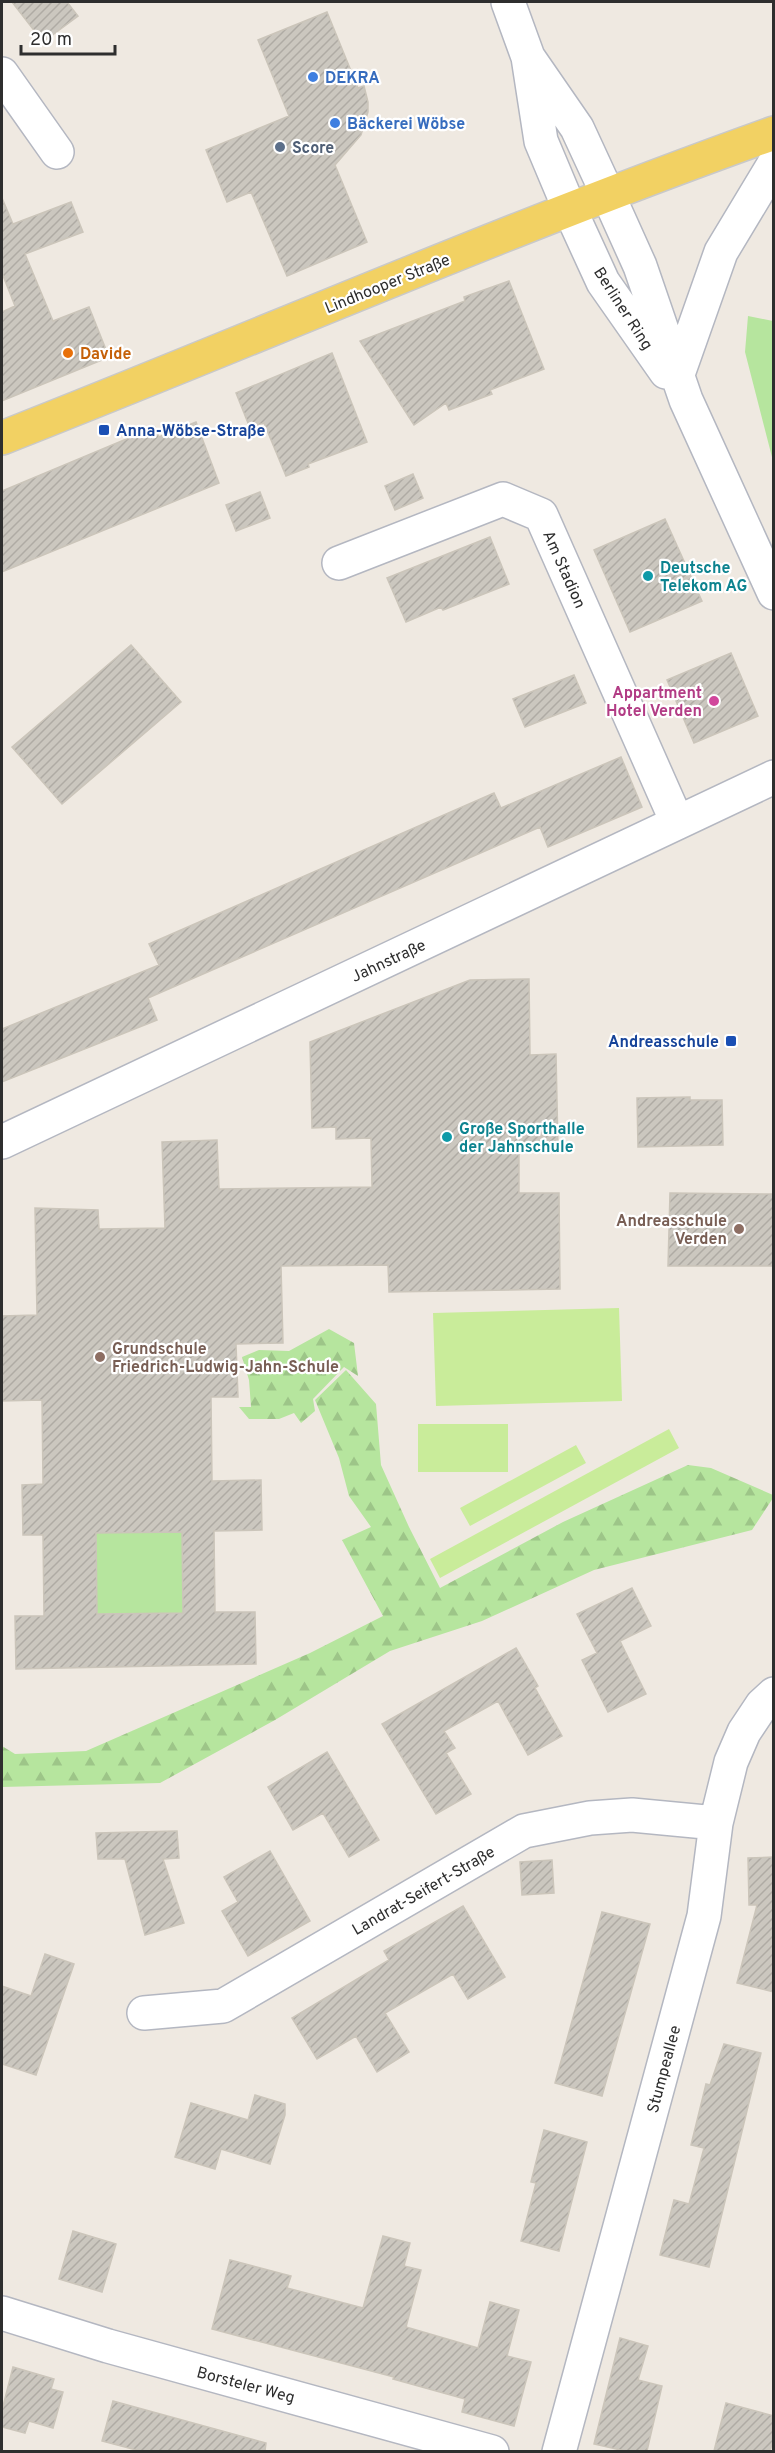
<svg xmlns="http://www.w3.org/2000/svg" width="775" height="2453" font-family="Overpass,sans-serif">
  <defs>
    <pattern id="forest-firs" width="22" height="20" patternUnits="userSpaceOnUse" patternTransform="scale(1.5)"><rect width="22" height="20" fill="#b6e59e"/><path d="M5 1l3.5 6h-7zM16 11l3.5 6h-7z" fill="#9dc588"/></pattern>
    <pattern id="building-hatch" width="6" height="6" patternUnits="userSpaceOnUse" patternTransform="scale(1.5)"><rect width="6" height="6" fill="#cbc7bf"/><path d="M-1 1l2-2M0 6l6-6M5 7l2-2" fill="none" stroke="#afaba4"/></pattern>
  </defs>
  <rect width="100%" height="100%" fill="#efe9e1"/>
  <!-- grass -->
  <path fill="#b6e59e" d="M748 316 773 321V461L745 352Z
    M182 1532 183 1613 97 1614 96 1533Z"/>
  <!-- forest -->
  <path fill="url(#forest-firs)" d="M329 1329 354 1343 358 1376 344 1367 313 1399 315 1411 301 1423 294 1413 279 1419H249L239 1407H251L249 1380 242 1357 259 1350 289 1351Z
    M346 1370 376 1404 381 1465 409 1527 440 1588 563 1522 688 1465 711 1468 773 1495V1498L752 1530 594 1570 482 1621 390 1651 275 1720 160 1783 2 1787V1746L15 1754 86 1751 310 1653 383 1616 342 1540 371 1527 349 1496 339 1458 315 1400Z"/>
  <!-- pitch -->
  <path fill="#c9ec9a" d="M619 1308 622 1401 436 1406 433 1313Z
    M418 1424H508V1472H418Z
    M669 1429 679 1448 440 1578 430 1559Z
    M576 1445 586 1463 470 1526 460 1508Z"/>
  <!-- building -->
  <path fill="url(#building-hatch)" stroke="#cbc5ba" stroke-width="1.5" fill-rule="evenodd" d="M12 2H67L78 16 43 42Z
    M327 12 358 88 364 86 368 102V112L361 135 335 165 367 242 287 276 251 192 227 202 206 150 289 116 258 40Z
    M2 198 13 224 71 202 83 232 25 254 53 321 89 307 109 357 2 401V312L15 306 2 273Z
    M509 281 544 369 490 390 492 394 449 410 446 403 414 425 360 341 465 301 464 297Z
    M332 353 367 442 308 464 309 467 286 476 264 423 250 428 236 393Z
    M196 422 219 483 2 572V491L155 427 159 437Z
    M413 474 423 498 395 510 385 486Z
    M260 492 270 518 236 531 226 505Z
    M665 519 702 601 630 632 594 550Z
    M490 537 509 584 443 610 441 607 406 622 387 578Z
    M131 645 181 702 62 804 12 747Z
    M731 653 758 716 694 743 667 680Z
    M574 675 586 703 525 727 513 699Z
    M621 757 642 807 548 847 540 827 148 998 157 1020 2 1082V1029L159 965 149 944 494 793 501 808Z
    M529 979 530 1055 556 1054 558 1148 519 1149V1193H559L560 1289 389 1292 388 1265 281 1266 283 1343 236 1344 238 1397H211L212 1481 261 1480 262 1530 214 1531 215 1612H255L256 1664 16 1669 15 1616H44L43 1535H23L22 1485 43 1484 42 1400 2 1401V1316L37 1315 35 1208 98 1210 99 1229 165 1228 162 1142 217 1140 219 1189 372 1187 371 1138 336 1139V1127L312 1128 310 1042 470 980ZM182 1532 183 1613 97 1614 96 1533Z
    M690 1097V1100H722L723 1145 638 1147 637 1098Z
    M670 1193 774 1194V1266H668Z
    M632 1588 651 1626 620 1641 646 1694 608 1712 582 1660 597 1653 577 1614Z
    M516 1648 538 1686 535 1688 562 1736 528 1755 498 1701 444 1731 455 1748 446 1753 471 1794 436 1814 382 1724Z
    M327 1752 379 1840 349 1857 323 1813 293 1830 268 1787Z
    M177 1831 179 1858 163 1859 184 1923 145 1935 125 1859H98L96 1833Z
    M270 1851 310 1921 248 1956 222 1911 238 1902 224 1877Z
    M774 1857V1992L737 1983 757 1905H749L748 1858Z
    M552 1860 554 1893 522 1895 520 1862Z
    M463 1906 505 1977 468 1999 453 1974 385 2013 409 2052 377 2072 356 2036 317 2059 292 2018 389 1960 384 1951Z
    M602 1912 650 1924 602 2096 555 2083Z
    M45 1954 74 1964 36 2075 2 2064V1986L31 1996Z
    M724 2044 761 2053 709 2267 660 2255 674 2200 689 2204 704 2148 691 2145 706 2084 710 2085Z
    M255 2095 285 2104V2115L270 2164 221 2149 215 2169 175 2157 191 2103 248 2120Z
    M544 2130 587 2142 559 2251 521 2241 536 2183 531 2182Z
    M73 2231 116 2244 102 2292 59 2279Z
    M383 2236 410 2243 404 2266 421 2270 406 2327 478 2348 490 2302 519 2310 507 2356 531 2362 514 2426 462 2412 465 2399 393 2379 394 2377 212 2329 230 2260 291 2276 287 2288 363 2308Z
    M620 2338 648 2346 638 2380 662 2386 647 2451H625L594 2444Z
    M13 2367 54 2379 51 2389 63 2392 53 2428 29 2421 25 2433 2 2427V2410Z
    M113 2401 266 2443 265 2451H140L102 2441Z
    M726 2403 774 2416V2438L770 2451H714Z"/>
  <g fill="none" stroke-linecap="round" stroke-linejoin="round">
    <defs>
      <path id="minor" d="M508 2 528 57 541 141 570 210 603 282 666 372
        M528 57 577 128 608 195 640 266 686 400 774 593
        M2 74 57 152
        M678 374 721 252 774 164
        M339 563 503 499 541 515 677 822
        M2 1142 774 777
        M144 2013 223 2006 524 1831 590 1818 632 1815 716 1823
        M2 2313 108 2346 492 2452
        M559 2452 704 1916 716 1823 731 1762 744 1732 762 1705 774 1694"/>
      <path id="major" d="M2 438C259 337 513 226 774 133"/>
    </defs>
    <!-- minor casing -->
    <use href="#minor" stroke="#b4b7c1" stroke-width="36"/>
    <!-- major casing -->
    <use href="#major" stroke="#c9c9c9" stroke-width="36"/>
    <!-- minor -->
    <use href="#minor" stroke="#fff" stroke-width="33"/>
    <!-- major -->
    <use href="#major" stroke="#f2d163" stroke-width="33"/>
  </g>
  <!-- markers -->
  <g fill="#3f7fe0" stroke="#fff" stroke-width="2">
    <circle cx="313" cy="77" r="6"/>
    <circle cx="335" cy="123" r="6"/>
  </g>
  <circle fill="#5c6f8a" stroke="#fff" stroke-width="2" cx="280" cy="147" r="6"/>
  <circle fill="#e8710a" stroke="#fff" stroke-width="2" cx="68" cy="353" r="6"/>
  <g fill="#1a4fb4" stroke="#fff" stroke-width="2">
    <rect x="98" y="424" width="12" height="12" rx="3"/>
    <rect x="725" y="1035" width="12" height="12" rx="3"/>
  </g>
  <g fill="#0f9aa8" stroke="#fff" stroke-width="2">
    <circle cx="648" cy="576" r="6"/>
    <circle cx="447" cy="1137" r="6"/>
  </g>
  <circle fill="#d1479c" stroke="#fff" stroke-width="2" cx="714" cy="701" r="6"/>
  <g fill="#8d6e63" stroke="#fff" stroke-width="2">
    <circle cx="739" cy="1229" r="6"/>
    <circle cx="100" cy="1357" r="6"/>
  </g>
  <g text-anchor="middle" stroke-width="4.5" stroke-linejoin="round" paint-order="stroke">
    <!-- shop labels -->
    <g font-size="16" font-weight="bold" fill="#366cbe" stroke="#fff" text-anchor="start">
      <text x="325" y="83">DEKRA</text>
      <text x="347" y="129">Bäckerei Wöbse</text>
    </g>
    <!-- service labels -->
    <g font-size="16" font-weight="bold" fill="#4e5e75" stroke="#fff" text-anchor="start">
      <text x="292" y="153">Score</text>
    </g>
    <!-- street labels -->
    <g font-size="16" fill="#2e2e2e" stroke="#fff">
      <text transform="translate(387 283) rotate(-22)" y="6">Lindhooper Straße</text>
      <text transform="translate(624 308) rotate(57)" y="6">Berliner Ring</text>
      <text transform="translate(565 569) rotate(66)" y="6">Am Stadion</text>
      <text transform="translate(388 960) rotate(-25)" y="6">Jahnstraße</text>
      <text transform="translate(423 1890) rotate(-30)" y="6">Landrat-Seifert-Straße</text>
      <text transform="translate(663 2069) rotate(-75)" y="6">Stumpeallee</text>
      <text transform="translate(246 2384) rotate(15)" y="6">Borsteler Weg</text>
    </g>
    <!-- food labels -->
    <g font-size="16" font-weight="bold" fill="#c56008" stroke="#fff" text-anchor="start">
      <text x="80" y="359">Davide</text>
    </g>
    <!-- transit labels -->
    <g font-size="16" font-weight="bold" fill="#164399" stroke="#fff" text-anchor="start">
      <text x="116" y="436">Anna-Wöbse-Straße</text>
      <text x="719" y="1047" text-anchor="end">Andreasschule</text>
    </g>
    <!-- culture labels -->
    <g font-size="16" font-weight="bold" fill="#0d838f" stroke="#fff" text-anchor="start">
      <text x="660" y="573">Deutsche<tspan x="660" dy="18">Telekom AG</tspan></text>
      <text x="459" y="1134">Große Sporthalle<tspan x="459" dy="18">der Jahnschule</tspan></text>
    </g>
    <!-- hotel labels -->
    <g font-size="16" font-weight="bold" fill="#b23c85" stroke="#fff" text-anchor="end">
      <text x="702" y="698">Appartment<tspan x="702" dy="18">Hotel Verden</tspan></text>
    </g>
    <!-- education labels -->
    <g font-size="16" font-weight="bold" fill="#785e54" stroke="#fff" text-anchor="end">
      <text x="727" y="1226">Andreasschule<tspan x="727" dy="18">Verden</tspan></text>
      <text x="112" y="1354" text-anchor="start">Grundschule<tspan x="112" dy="18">Friedrich-Ludwig-Jahn-Schule</tspan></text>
    </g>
  </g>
  <!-- border -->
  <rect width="775" height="2453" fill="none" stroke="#2e2e2e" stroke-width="6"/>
  <!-- scale -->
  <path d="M21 45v9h94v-9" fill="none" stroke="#2e2e2e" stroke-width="3"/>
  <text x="30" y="45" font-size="18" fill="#2e2e2e" stroke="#ffffff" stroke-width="4.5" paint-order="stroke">20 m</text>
</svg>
